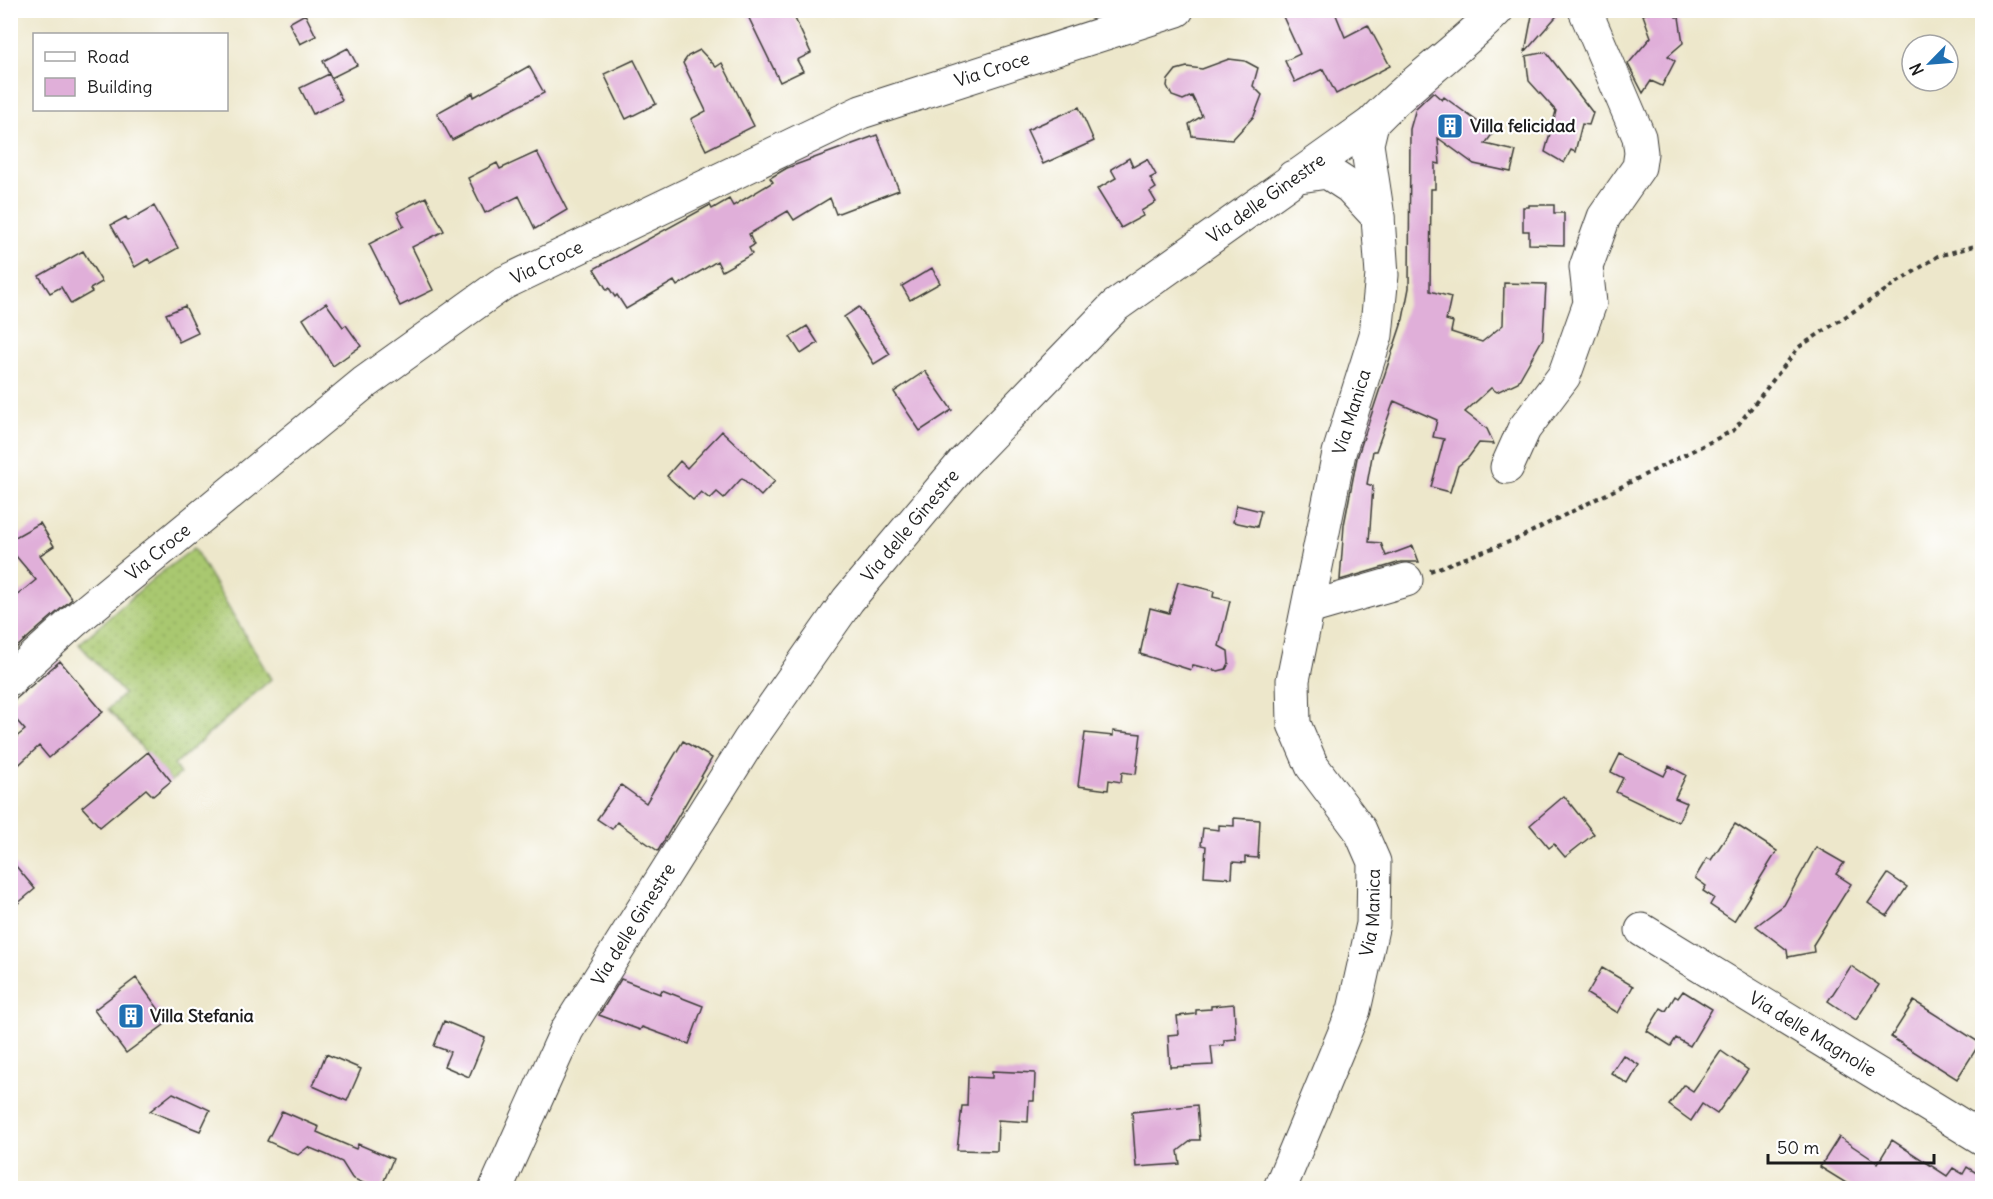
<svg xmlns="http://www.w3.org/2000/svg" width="1993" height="1199" font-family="Delius,sans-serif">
  <defs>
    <pattern id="grass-dots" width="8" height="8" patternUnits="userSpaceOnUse" patternTransform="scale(1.5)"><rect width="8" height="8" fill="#a9c870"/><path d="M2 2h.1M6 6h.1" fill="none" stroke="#91ab60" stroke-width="1.8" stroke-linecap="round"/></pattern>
  </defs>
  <rect width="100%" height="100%" fill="#fff"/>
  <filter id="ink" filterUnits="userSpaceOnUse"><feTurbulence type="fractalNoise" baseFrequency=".0167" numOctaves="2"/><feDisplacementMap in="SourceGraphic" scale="12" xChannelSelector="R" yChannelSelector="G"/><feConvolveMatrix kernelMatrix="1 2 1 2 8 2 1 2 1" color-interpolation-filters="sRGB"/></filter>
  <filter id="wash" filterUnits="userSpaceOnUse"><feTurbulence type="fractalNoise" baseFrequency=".008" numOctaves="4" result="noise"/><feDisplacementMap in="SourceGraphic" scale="24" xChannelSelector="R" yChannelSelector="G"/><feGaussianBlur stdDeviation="1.35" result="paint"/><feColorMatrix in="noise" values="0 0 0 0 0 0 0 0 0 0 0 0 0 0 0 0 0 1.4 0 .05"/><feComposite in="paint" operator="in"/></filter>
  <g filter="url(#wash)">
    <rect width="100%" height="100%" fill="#ede7cb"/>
    <!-- grass -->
    <path fill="url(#grass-dots)" stroke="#627246" stroke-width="1.5" d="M194 548 271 679 174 765 180 774 171 781 108 709 124 694 79 644 154 578Z"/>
    <g id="blocks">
      <!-- building -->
      <path fill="#e0afd9" d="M745 10H791L811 53 797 60 803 71 780 82Z
        M1280 10H1334L1345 37 1368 25 1390 66 1336 94 1323 69 1295 82 1285 61 1300 54Z
        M1533 10H1562L1525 52Z
        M1654 10H1674L1676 17H1679L1683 43 1668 56 1675 61 1662 86 1651 81 1643 93 1628 64 1651 37 1643 15Z
        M305 14 316 36 300 44 289 23Z
        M348 48 357 65 331 78 323 61Z
        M700 50 716 67 722 63 754 126 706 150 691 119 706 111 683 63 688 56Z
        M1546 52 1593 113 1589 125 1582 124 1575 152 1571 150 1564 163 1545 152 1556 111 1529 81 1526 56Z
        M1229 59 1245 61 1258 68 1253 86 1262 95 1254 116 1232 140 1192 136 1189 124 1202 116 1192 96 1183 100 1172 96 1167 86 1168 80 1176 70 1187 67 1202 69Z
        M634 60 656 104 626 119 604 74Z
        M529 66 544 93 452 140 437 113 473 93 474 97Z
        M329 74 342 100 313 114 300 88Z
        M1433 92 1442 100 1444 97 1493 133 1485 144 1516 151 1511 172 1474 164 1438 138 1440 164 1435 163V189H1431L1430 291 1451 297 1446 320 1453 322 1451 332 1482 342 1503 325 1504 283 1546 284 1543 338 1518 382 1497 392 1491 388 1465 412 1487 429 1494 444 1479 443 1468 458 1458 466 1450 492 1431 487 1444 439 1433 437 1437 420 1394 401 1376 451H1373L1367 484 1373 486 1369 542 1381 543 1386 556 1413 546 1419 562H1401L1340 580 1344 525 1357 458 1403 319 1409 288 1410 129 1416 108Z
        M1079 107 1094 141 1043 164 1027 130Z
        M877 135 899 190 836 214 830 198 794 220 788 211 749 234 754 245 749 248 752 254 722 271 717 261 677 286 674 281 626 309 617 295 615 297 609 288 607 290 594 269 710 205 712 209 729 199 733 206 773 182 770 178 787 168Z
        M537 152 567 210 535 229 519 196 485 213 468 178 497 163 500 169Z
        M1129 158 1133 167 1147 159 1156 175 1150 178 1156 188 1150 192 1156 202 1141 211 1143 216 1121 228 1097 189 1116 178 1111 169Z
        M426 197 444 231 412 247 433 290 400 306 369 244 404 226 397 212Z
        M1529 205H1554V213H1564V245L1529 244V231H1523V207H1529Z
        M154 206 178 248 151 263 148 259 135 267 111 225 126 217 128 221Z
        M83 251 102 282 90 289 92 292 71 304 61 287 50 293 39 276Z
        M932 268 940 283 910 300 902 286Z
        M326 303 343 327 346 325 361 346 333 366 303 319Z
        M185 306 198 333 179 342 166 314Z
        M859 307 890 354 874 364 844 317Z
        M807 326 818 343 801 354 790 337Z
        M925 371 952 410 920 431 894 392Z
        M722 431 775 481 761 496 742 478 724 498 717 492 710 499 701 492 693 500 667 476 680 461 687 468Z
        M1236 505 1261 511 1257 527 1233 522Z
        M40 523 54 546 40 555 72 599 10 653V601L36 580 10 549V540Z
        M1178 582 1214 591 1213 597 1230 601 1219 646 1228 651 1229 663 1226 669 1218 671 1193 665 1191 670 1140 654 1150 608 1169 613Z
        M60 661 103 712 49 758 39 746 10 773V742L25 730 10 713V704Z
        M1113 731 1141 734 1136 774 1122 772 1121 782 1109 780 1108 790 1078 786 1085 733 1113 736Z
        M683 741 712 758 658 851 617 822 612 829 597 819 621 785 646 803Z
        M148 752 171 781 153 796 146 789 100 827 82 807Z
        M1620 754 1664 776 1669 766 1686 775 1675 798 1687 803 1678 822 1616 792 1623 778 1611 772Z
        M1564 796 1594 834 1565 857 1554 844 1549 848 1530 825Z
        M1234 818 1260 820 1258 858 1245 857V863L1233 862 1232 878 1204 876 1206 846 1201 845 1203 828 1219 830V825L1234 826Z
        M1735 824 1777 851 1734 921 1710 905 1714 898 1703 891 1706 886 1695 878 1707 858 1711 860Z
        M1816 847 1844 863 1836 874 1851 884 1813 945 1814 952 1788 957 1787 950 1756 926 1784 905Z
        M10 859 35 889 10 910Z
        M1888 874 1907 887 1887 916 1868 903Z
        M1851 966 1879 985 1856 1020 1828 1001Z
        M1602 968 1633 986 1618 1013 1587 994Z
        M136 978 168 1022 126 1053 94 1010Z
        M621 979 660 994 662 990 703 1006 689 1044 642 1027 640 1030 599 1015Z
        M1683 991 1712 1009 1690 1046 1676 1038 1671 1046 1647 1031 1661 1008 1666 1011 1675 996 1678 998Z
        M1914 1001 1980 1043 1957 1079 1891 1037Z
        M1234 1004 1236 1039 1224 1040V1045L1211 1046 1213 1065 1170 1067 1168 1035 1179 1034 1177 1016 1196 1014V1010L1211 1009V1006Z
        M444 1021 485 1038 469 1077 444 1066 450 1052 434 1046Z
        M1721 1051 1748 1070 1717 1114 1702 1104 1691 1121 1669 1105 1684 1085 1693 1091Z
        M326 1054 361 1069 347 1101 313 1086Z
        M1623 1055 1639 1065 1628 1084 1611 1073Z
        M992 1071 1035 1073 1034 1101H1029L1028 1122 998 1120 997 1151 957 1150 962 1106H967L968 1077 992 1078Z
        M173 1093 210 1110 200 1131 150 1111Z
        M1197 1105 1200 1140H1192L1178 1151 1180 1164 1136 1167 1132 1112Z
        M282 1111 319 1127 317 1132 335 1140 356 1149 358 1144 393 1159 381 1188H374L352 1178 342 1162 327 1155 308 1147 298 1155 267 1141Z
        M1839 1137 1878 1163 1892 1140 1947 1176 1953 1168 1963 1174 1967 1167 1983 1177V1188H1854L1820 1167Z"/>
    </g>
  </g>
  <g filter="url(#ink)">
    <use href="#blocks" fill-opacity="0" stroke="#3b3a36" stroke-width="1.5"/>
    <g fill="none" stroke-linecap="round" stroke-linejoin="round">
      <defs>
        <g id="minor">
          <path d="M1293 177 1327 172 1350 187 1378 217"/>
          <path d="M1507 467 1524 429 1564 376 1590 303 1586 267 1604 217 1639 167 1641 153 1639 137 1585 10"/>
          <path d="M1309 608 1406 580"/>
          <path id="s1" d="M10 679 73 622 364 383 502 284 861 112 1177 10"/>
          <path id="s2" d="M1642 930 1982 1138"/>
          <path id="s3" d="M496 1188 567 1030 749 741 848 600 963 463 1115 306 1372 123C1410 82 1458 51 1497 10"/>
          <path id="s4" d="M1280 1188 1354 1010 1373 924 1374 862 1360 830 1312 766 1294 724 1293 680 1339 453 1376 335 1382 275 1378 217 1367 144 1372 123"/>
        </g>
      </defs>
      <!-- minor casing -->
      <use href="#minor" stroke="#3b3a36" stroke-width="35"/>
      <!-- path -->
      <path stroke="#3b3a36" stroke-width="4" stroke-dasharray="4.5 4.5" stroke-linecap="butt" d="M1430 571 1517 539 1734 430 1799 347 1938 256 1982 244"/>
      <!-- minor -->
      <use href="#minor" stroke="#fff" stroke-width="33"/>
    </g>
  </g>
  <!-- icons -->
  <defs>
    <symbol id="building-square" viewBox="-11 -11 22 22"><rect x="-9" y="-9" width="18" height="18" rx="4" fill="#1f6fb2" stroke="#fff"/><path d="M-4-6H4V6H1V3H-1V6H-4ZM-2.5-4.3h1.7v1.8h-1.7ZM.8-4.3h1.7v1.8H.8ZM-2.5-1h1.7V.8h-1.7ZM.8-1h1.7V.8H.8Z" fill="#fff"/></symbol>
  </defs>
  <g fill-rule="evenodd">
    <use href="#building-square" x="1435" y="111" width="30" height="30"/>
    <use href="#building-square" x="116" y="1001" width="30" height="30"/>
  </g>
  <g text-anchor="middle" stroke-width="4.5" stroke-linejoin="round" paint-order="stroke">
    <!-- street labels -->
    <g font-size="18" fill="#1c1c1c" stroke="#fff">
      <text dy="6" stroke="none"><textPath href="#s1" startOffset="1167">Via Croce</textPath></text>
      <text dy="6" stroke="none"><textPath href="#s3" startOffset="1270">Via delle Ginestre</textPath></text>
      <text dy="6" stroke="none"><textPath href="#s1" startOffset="681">Via Croce</textPath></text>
      <text dy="6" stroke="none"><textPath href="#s4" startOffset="822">Via Manica</textPath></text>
      <text dy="6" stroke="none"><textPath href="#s3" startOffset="784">Via delle Ginestre</textPath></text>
      <text dy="6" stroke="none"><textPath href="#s1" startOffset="195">Via Croce</textPath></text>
      <text dy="6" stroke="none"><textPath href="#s4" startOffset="292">Via Manica</textPath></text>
      <text dy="6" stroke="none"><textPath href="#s3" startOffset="298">Via delle Ginestre</textPath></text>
      <text dy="6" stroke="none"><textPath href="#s2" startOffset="200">Via delle Magnolie</textPath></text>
    </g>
    <!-- poi labels -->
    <g font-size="18" font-weight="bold" fill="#1c1c1c" stroke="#fff" text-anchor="start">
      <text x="1470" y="132">Villa felicidad</text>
      <text x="150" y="1022">Villa Stefania</text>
    </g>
  </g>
  <!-- margin -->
  <rect width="1993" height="1199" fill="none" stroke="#fff" stroke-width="36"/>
  <!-- legend -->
  <rect x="33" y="33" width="195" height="78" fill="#ffffff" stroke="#a4a4a4" stroke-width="1.5"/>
  <rect x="45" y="52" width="30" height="9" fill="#ffffff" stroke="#a4a4a4" stroke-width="1.5"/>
  <text x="87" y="63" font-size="18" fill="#1c1c1c">Road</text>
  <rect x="45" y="78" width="30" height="18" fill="#e0afd9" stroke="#a4a4a4" stroke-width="1.5"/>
  <text x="87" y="93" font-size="18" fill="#1c1c1c">Building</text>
  <!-- north arrow -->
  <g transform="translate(1930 63) rotate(245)"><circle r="28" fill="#ffffff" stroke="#a4a4a4" stroke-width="1.5"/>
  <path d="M0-4.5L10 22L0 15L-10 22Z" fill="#1f6fb2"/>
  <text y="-9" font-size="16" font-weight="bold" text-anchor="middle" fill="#1c1c1c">N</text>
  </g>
  <!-- scale -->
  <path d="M1768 1154v9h166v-9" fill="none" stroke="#1c1c1c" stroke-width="3"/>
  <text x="1777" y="1154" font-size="18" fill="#1c1c1c" stroke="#ffffff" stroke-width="4.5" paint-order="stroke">50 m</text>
</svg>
